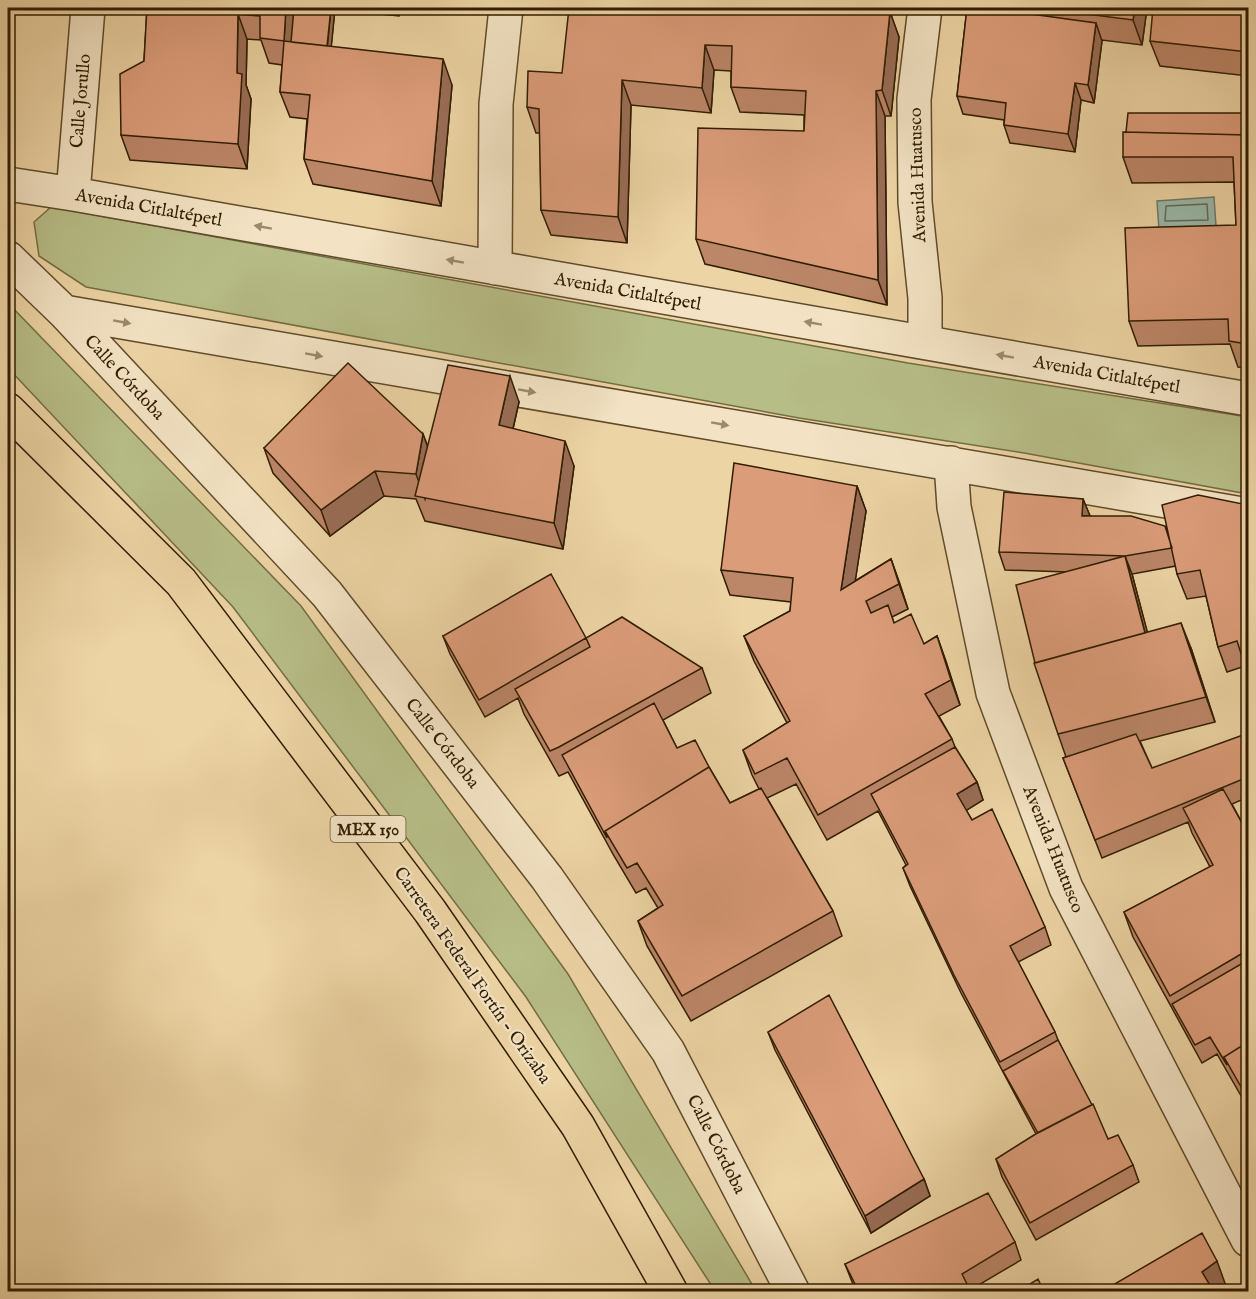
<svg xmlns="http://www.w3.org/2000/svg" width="1256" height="1299" font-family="'IM FELL English',serif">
  <rect width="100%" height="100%" fill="#edd4a4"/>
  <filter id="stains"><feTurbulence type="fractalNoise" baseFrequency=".00333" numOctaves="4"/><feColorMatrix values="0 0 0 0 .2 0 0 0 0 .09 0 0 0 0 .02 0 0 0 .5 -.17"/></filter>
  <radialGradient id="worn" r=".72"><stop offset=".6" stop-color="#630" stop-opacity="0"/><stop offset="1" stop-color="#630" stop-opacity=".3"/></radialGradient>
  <!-- green -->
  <path fill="#b7bd87" stroke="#746d44" stroke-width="1.5" d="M51 207 908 363 1248 417V494L1024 453 799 418 86 287 39 256 34 222Z
    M8 303 301 606 568 974 756 1291H715L526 997 233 607 8 368Z"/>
  <!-- water -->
  <path fill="#99b8aa" stroke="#6f7a67" stroke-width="1.5" d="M1214 197 1216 226 1159 230 1157 201Z"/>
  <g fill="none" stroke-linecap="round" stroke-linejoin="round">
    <!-- shore -->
    <path stroke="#646a56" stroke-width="1.5" d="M1207 204 1208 220 1165 221 1166 206Z"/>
    <defs>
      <path id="minor" d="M925 8 914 99 915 202 925 298V342
        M8 184 73 194 1248 399
        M73 194 88 8
        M8 258 64 312 327 594 547 878 668 1051 793 1292
        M495 268 496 104 506 8
        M64 312 1248 515
        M951 463 954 507 993 693 1066 888 1248 1240"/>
      <path id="primary" d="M8 410 181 582 430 911 578 1126 671 1292"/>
    </defs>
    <!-- minor casing -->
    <use href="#minor" stroke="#5f4b2a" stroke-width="36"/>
    <!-- primary casing -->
    <use href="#primary" stroke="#301d02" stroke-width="36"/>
    <!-- minor -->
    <use href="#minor" stroke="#f3e3c4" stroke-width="33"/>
    <!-- primary -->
    <use href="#primary" stroke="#edd4a4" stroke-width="33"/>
  </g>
  <!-- wall -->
  <path fill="#bc8668" stroke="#301d02" stroke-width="1.5" d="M147 8H335L331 47 452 85 441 206 313 184 304 159 307 119 290 117 280 92 282 65 269 63 261 40 247 39 246 85 251 99 247 169 130 160 121 135 144 61Z
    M350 8H400L399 16 351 11Z
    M857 8V11L890 12 899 37 891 116H885L887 305 705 264 696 239 804 131V115L740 112 731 87V71L714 70 711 113 631 105 627 243 551 235 541 210 540 133H536L527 107 562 73Z
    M967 8H1147L1142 45 1102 40 1094 103 1081 100 1075 152 1010 143 1004 125V120L963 114 957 96Z
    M1248 8V76L1160 66 1150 41Z
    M1248 120V368L1238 367 1230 344 1138 346 1129 321 1236 225 1234 182 1132 183 1123 157Z
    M519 402 513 429 574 466 563 549 425 521 416 499 384 496 330 536 273 473 264 448 423 434 428 447Z
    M857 486 866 511 855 581 891 559 908 609 892 617 894 623 924 644 937 636 960 705 939 716 952 739 955 747 977 782 983 800 966 810 972 820 1045 927 1051 945 1018 962 1055 1032 1058 1040 1108 1139 1133 1165 1139 1182 1036 1240 1002 1177 996 1159 1036 1134 961 993 910 886 903 868 906 865 878 811 827 840 796 784 767 798 833 911 842 936 691 1021 647 946 638 921 658 908 646 888 636 893 614 856 568 772 559 776 524 714 518 698 485 717 450 654 443 636 586 638 702 668 711 693 663 720 677 748 709 767 730 803 759 789 752 775 743 750 787 723 754 661 744 636 790 611 791 602 730 595 721 570Z
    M1083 499 1090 516 1169 539 1248 505V676L1245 666 1227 672 1218 647 1206 596 1187 599 1177 574 1176 566 1132 574 1147 632 1191 648 1215 722 1140 741 1152 768 1248 748V797L1232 804 1248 834V1108L1217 1054 1202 1063 1133 937 1124 912 1210 867 1192 833 1188 822 1102 858 1063 758 1066 757 1058 734 1067 572 1005 570 999 552Z
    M768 1032 924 1179 930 1196 871 1233 775 1050Z
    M1015 1242 1021 1260 970 1290 971 1292H856L845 1264Z"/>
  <!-- shaded-wall -->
  <path fill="#996d55" stroke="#301d02" stroke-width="1.5" d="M286 8H297L294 57 284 41Z
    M331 8H335V9L329 70 326 61Z
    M396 8H400L399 16Z
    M846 8H857L855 36 846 11Z
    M1135 8H1147L1142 45 1133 20Z
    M890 12 899 37 891 116 882 90Z
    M238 14 247 39 246 85 251 99 247 169 238 144 237 73Z
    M1096 23 1102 41 1094 103 1088 85Z
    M705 45 714 70 711 113 702 88Z
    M443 59 452 85 441 206 432 181Z
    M622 80 631 105 627 243 618 217Z
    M1075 83 1081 100 1075 152 1068 134Z
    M876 91 885 116 887 305 878 280Z
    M1246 113 1248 120V147L1247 142Z
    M510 376 519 402 508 450 499 425Z
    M423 434 432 459 425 499 416 474Z
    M565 441 574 466 563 549 554 523Z
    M375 471 384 496 330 536 321 510Z
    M857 486 866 511 850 615 841 590Z
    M1083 499 1090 516H1082Z
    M1125 556 1132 574 1154 657 1147 640Z
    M891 559 900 584 908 609 899 584Z
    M1181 623 1191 648 1215 722 1206 697Z
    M937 636 946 661 960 705 951 680Z
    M977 782 983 800 964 812 957 794Z
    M924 1179 930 1196 871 1233 865 1216Z
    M1217 1261 1226 1286 1219 1292H1209L1202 1272Z"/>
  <!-- building -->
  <path fill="#db9c79" stroke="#301d02" stroke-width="1.5" d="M147 8H286L284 41 260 38V16L238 14 237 73 242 74 238 144 121 135 120 74 144 61Z
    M294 8H331L327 46 291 42Z
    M569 8H846V11L890 12 882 90 876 91 878 280 696 239 698 128 804 131 806 91 731 87 732 46 705 45 702 88 622 80 618 217 541 210 539 109 527 107 528 71 562 73Z
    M967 8H986L1096 23 1088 85 1075 83 1068 134 1004 125 1006 103 957 96Z
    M1039 8H1135L1133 20Z
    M1153 8H1248V52L1150 41Z
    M284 41 443 59 432 181 304 159 310 95 280 92Z
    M1128 113H1246V135L1126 132Z
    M1123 132 1248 135V344L1229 341 1228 319 1129 321 1125 228 1236 225 1233 157H1123Z
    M348 363 423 434 416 474 375 471 321 510 264 448Z
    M448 365 510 376 499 425 565 441 554 523 415 496Z
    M734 463 857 486 841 590 891 559 899 584 866 601 871 613 888 605 894 623 911 614 924 644 937 636 951 680 925 694 952 739 818 815 787 758 755 774 743 750 790 721 744 636 790 611 793 578 721 570Z
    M1004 492 1083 499 1082 516H1131L1165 526 1172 548 1125 556 999 552Z
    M1198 495 1248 505V661L1244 663 1237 641 1218 647 1200 570 1177 574 1162 505Z
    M1125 556 1145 633 1035 663 1016 585Z
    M551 574 586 638 479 700 443 636Z
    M622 617 702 668 559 747 550 751 515 689 590 647 586 638Z
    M1181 623 1206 697 1058 734 1034 663Z
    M654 703 677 748 695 740 709 767 605 831 607 838 562 755Z
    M1136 734 1152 768 1243 735 1248 748V777L1095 840 1063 758Z
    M955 747 977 782 957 794 972 820 992 809 1045 927 1010 946 1055 1032 1000 1062 954 975 903 868 908 864 871 794Z
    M709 767 730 803 761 788 833 911 682 996 638 921 663 905 637 863 627 868 605 831Z
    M1223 789 1248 834V950L1170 996 1124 912 1213 865 1183 808Z
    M1248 960V1042L1224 1057 1227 1065 1210 1037 1195 1045 1172 1004Z
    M829 995 924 1179 865 1216 768 1032Z
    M1058 1040 1092 1105 1038 1133 1003 1071Z
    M1248 1042V1099L1224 1057Z
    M1093 1104 1108 1139 1118 1135 1133 1165 1030 1223 996 1159 1039 1132Z
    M988 1193 1015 1242 962 1274 971 1292H859L845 1264Z
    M1202 1233 1217 1261 1202 1272 1214 1292H1101Z
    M1038 1279 1044 1292H1017Z"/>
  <!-- one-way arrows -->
  <defs><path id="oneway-solid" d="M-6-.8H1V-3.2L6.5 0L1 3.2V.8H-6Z" transform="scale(1.5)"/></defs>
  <g fill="#9b8a6d">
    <use href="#oneway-solid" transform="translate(263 227) rotate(-170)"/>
    <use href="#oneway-solid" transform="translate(455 261) rotate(-170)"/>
    <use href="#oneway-solid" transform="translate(122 322) rotate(10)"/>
    <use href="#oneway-solid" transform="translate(813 323) rotate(-170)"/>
    <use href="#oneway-solid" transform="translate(314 355) rotate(10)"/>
    <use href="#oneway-solid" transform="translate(1005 356) rotate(-170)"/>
    <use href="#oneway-solid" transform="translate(527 391) rotate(10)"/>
    <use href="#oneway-solid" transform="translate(720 424) rotate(10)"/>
  </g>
  <g text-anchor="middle" stroke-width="4.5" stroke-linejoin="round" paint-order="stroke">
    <!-- shield labels -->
    <rect fill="#f3e3c4" stroke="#6a583c" stroke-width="1.5" x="330.5" y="816" width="75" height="26" rx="4.5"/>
    <g font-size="16" font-weight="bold" fill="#301d02">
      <text x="368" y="835">MEX 150</text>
    </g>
    <!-- street labels -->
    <g font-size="18" fill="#301d02" stroke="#f3e3c4">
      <text transform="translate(80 101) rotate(-85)" y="6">Calle Jorullo</text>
      <text transform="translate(917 175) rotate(-92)" y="6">Avenida Huatusco</text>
      <text transform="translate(149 207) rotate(10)" y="6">Avenida Citlaltépetl</text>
      <text transform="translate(628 291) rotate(10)" y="6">Avenida Citlaltépetl</text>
      <text transform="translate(1107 374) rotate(10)" y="6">Avenida Citlaltépetl</text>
      <text transform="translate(125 377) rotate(47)" y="6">Calle Córdoba</text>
      <text transform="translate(443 743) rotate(52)" y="6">Calle Córdoba</text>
      <text transform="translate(1054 849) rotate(68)" y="6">Avenida Huatusco</text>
      <text transform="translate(473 975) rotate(55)" y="6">Carretera Federal Fortín - Orizaba</text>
      <text transform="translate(717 1144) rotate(63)" y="6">Calle Córdoba</text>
    </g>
  </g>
  <!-- margin -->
  <rect width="1256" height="1299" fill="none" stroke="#edd4a4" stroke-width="30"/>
  <rect x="9" y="9" width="1238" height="1281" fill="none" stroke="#301d02" stroke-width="3"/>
  <rect x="15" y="15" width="1226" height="1269" fill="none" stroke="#301d02" stroke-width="1.5"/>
  <rect width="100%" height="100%" filter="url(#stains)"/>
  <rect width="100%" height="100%" fill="url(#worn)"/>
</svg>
